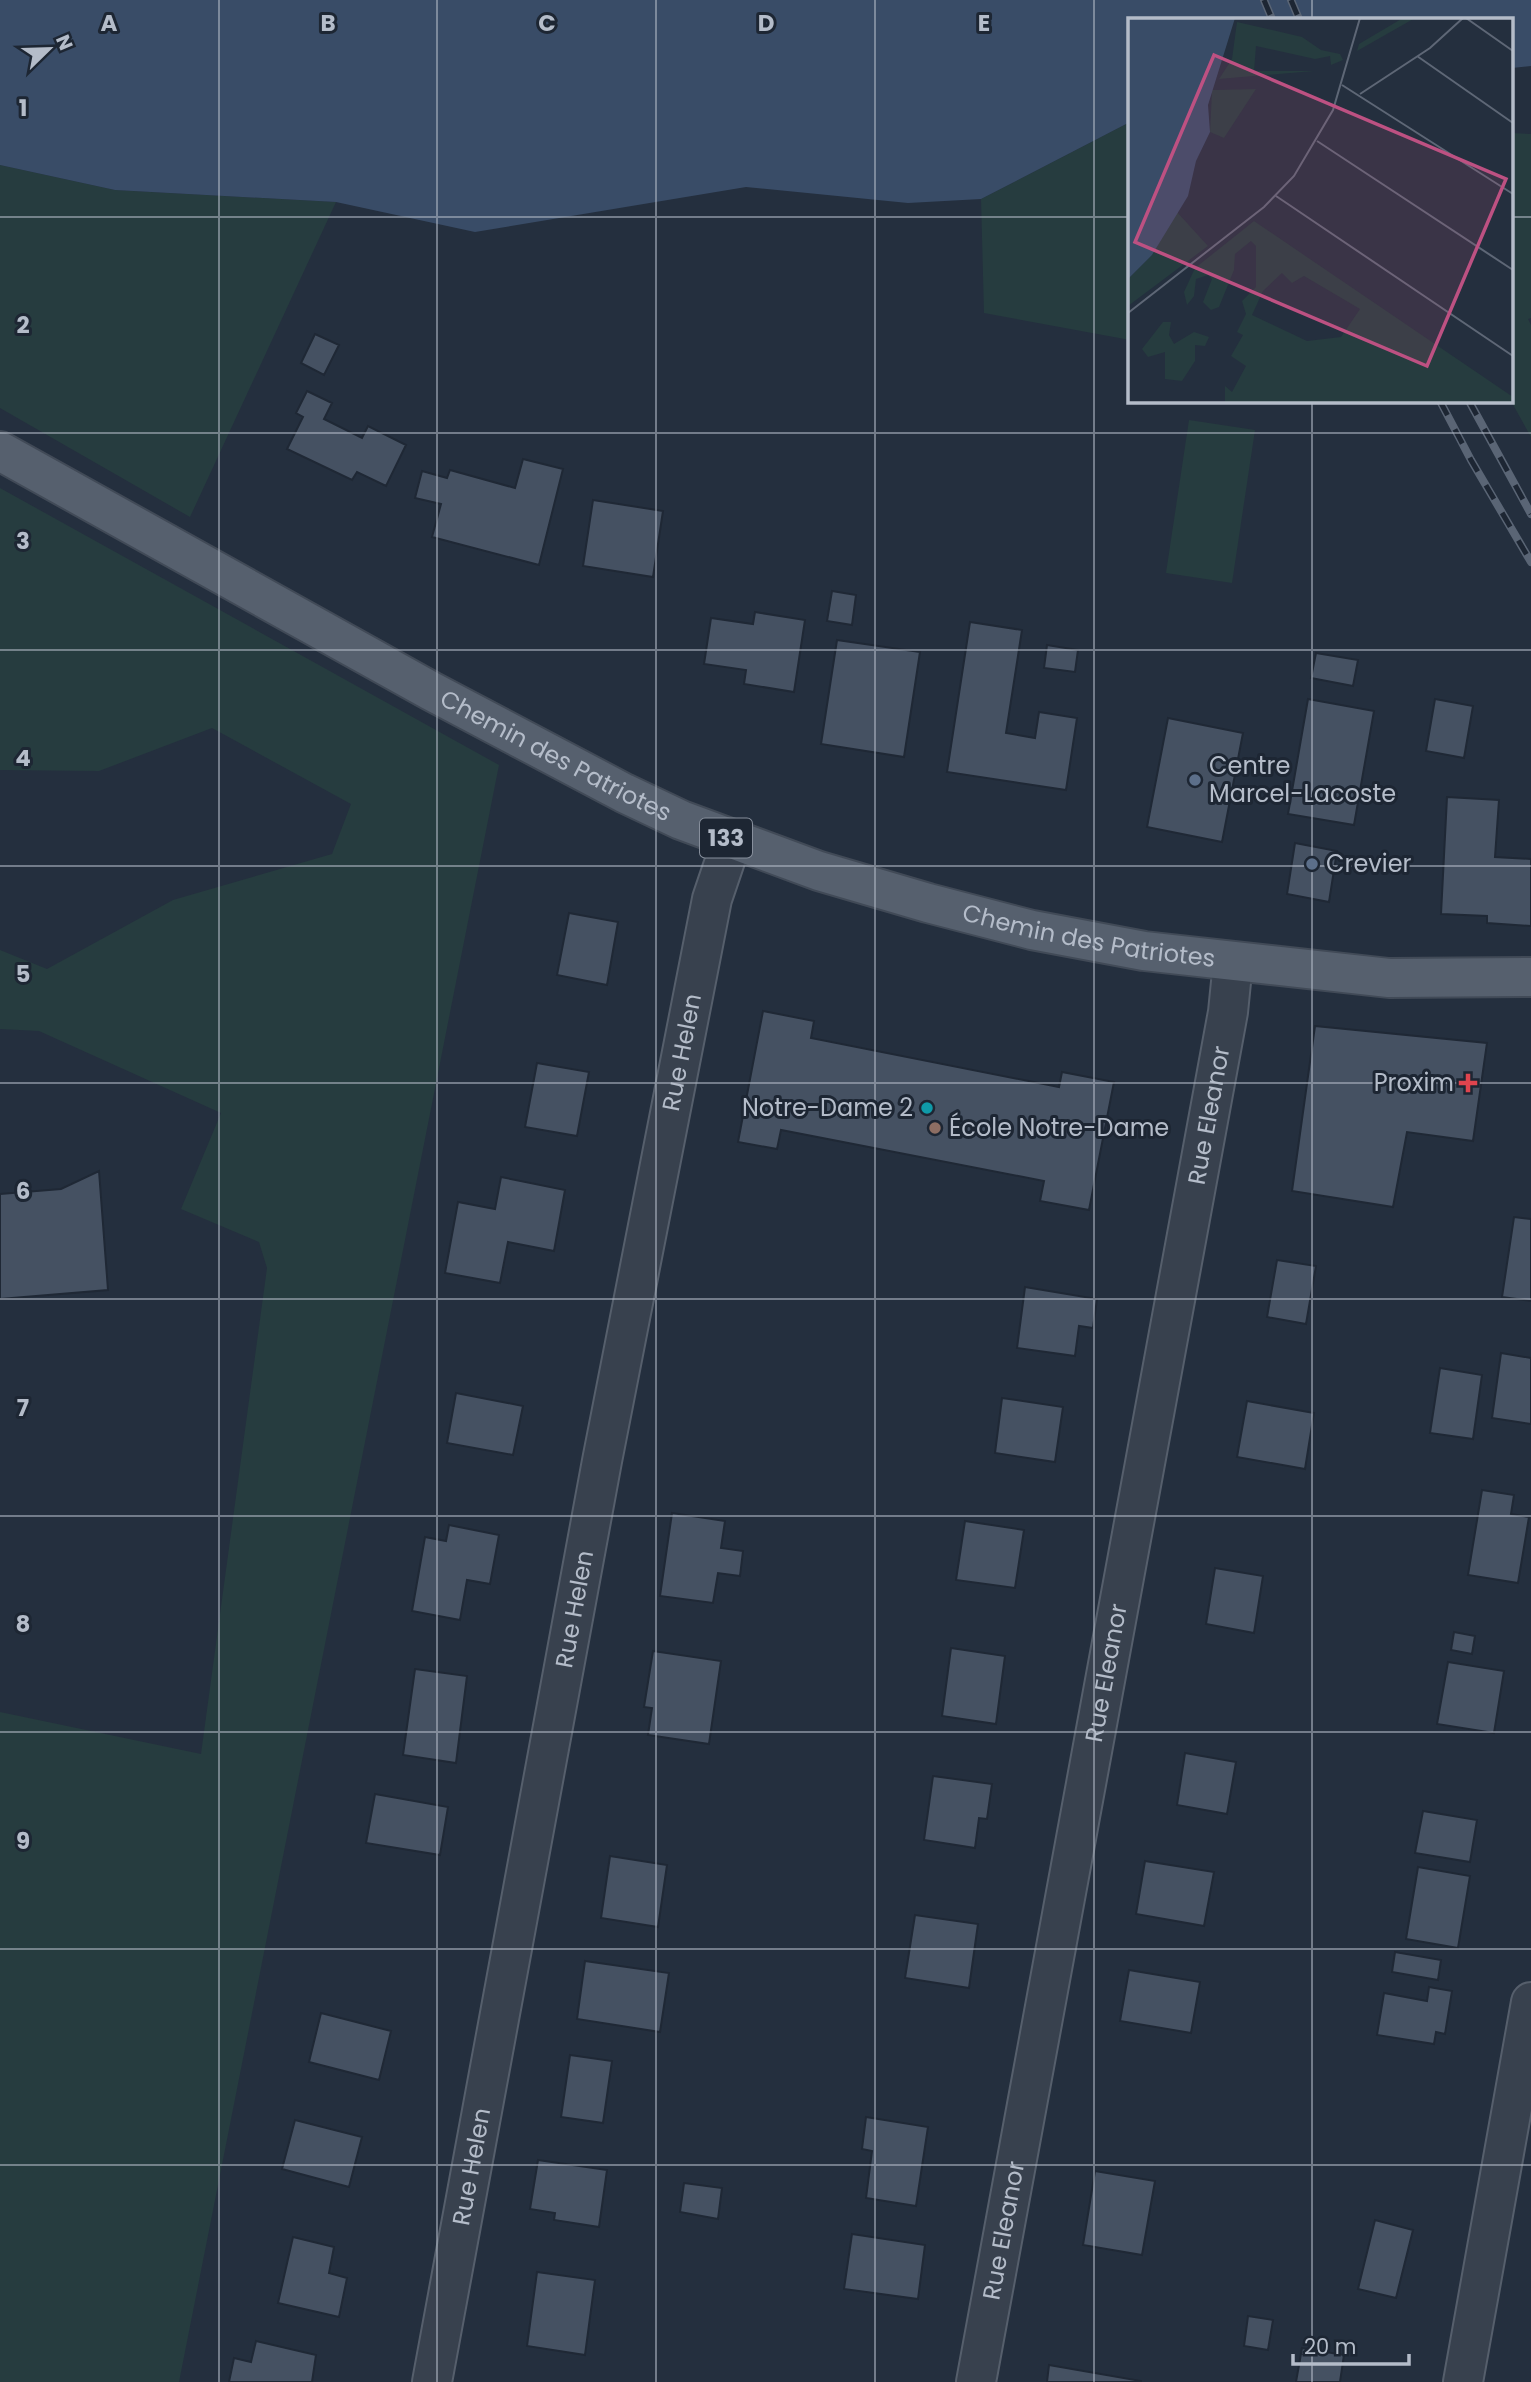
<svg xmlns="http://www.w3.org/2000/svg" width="1531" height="2382" font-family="Poppins,sans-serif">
  <rect width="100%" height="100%" fill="#242f3e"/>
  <!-- green -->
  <path fill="#263c3f" d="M1130 122V340L984 313 981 199Z
    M1512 133 1531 134V318L1528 319 1531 325V437L1511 401Z
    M0 165 115 190 336 202 190 517 0 408Z
    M1189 420 1255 430 1232 583 1166 573Z
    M0 488 499 765 179 2382H0V1712L201 1754 267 1268 259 1242 181 1209 221 1113 39 1031 0 1029V950L47 969 173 900 332 854 351 804 212 728 99 771 0 770Z"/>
  <!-- water -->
  <path fill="#394c67" d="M0 0H1531V66L1512 68V19H1130V122L981 199 908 203 746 187 475 232 336 202 115 190 0 165Z"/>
  <!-- building -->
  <path fill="#455162" stroke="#1f2835" stroke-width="2" d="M315 334 339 345 324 375 301 363Z
    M307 391 332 403 324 419 362 438 368 426 406 445 386 486 357 472 352 480 287 449 303 417 296 413Z
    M523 459 563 469 539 565 432 537 441 504 415 498 422 471 447 478 450 470 515 488Z
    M593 500 663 511 653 577 583 566Z
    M832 591 856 595 852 625 827 621Z
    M755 612 805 620 794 692 744 684 746 670 704 664 711 618 753 624Z
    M970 622 1022 630 1006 733 1035 738 1039 712 1077 718 1066 790 947 772Z
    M837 640 920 652 904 757 821 744Z
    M1047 645 1078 650 1075 672 1044 668Z
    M1316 653 1358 660 1353 686 1311 678Z
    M1308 699 1374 711 1354 825 1288 814Z
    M1435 699 1473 706 1464 758 1426 751Z
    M1168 718 1243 733 1222 842 1147 827Z
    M1447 797 1499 800 1495 857 1531 859V926L1487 923V916L1441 914Z
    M1295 843 1337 851 1329 902 1287 894Z
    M569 913 618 922 607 985 557 975Z
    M763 1011 814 1021 811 1038 1059 1087 1062 1072 1114 1082 1089 1210 1040 1201 1044 1181 781 1130 777 1149 738 1142Z
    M1315 1026 1487 1043 1473 1141 1407 1132 1393 1207 1292 1191Z
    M537 1063 589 1072 577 1136 525 1127Z
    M99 1171 108 1290 0 1299V1194L61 1189Z
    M501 1177 565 1190 554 1251 508 1242 500 1283 445 1273 458 1202 495 1209Z
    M1514 1217 1531 1219V1301L1502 1297Z
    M1277 1260 1316 1266 1306 1324 1267 1317Z
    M1025 1287 1097 1299 1093 1328 1079 1326 1075 1356 1017 1348Z
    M1501 1353 1531 1358V1424L1492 1418Z
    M1440 1368 1482 1375 1473 1439 1430 1433Z
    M456 1393 523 1406 513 1455 447 1443Z
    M1002 1398 1063 1407 1055 1462 995 1453Z
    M1247 1401 1314 1413 1305 1469 1237 1457Z
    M1482 1490 1514 1495 1511 1514 1529 1517 1518 1583 1468 1575Z
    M672 1513 725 1521 721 1548 743 1551 740 1576 718 1573 713 1603 660 1596Z
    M965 1521 1024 1530 1015 1588 956 1580Z
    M449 1525 499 1535 490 1584 467 1580 460 1620 412 1611 425 1537 446 1541Z
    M1215 1568 1263 1576 1254 1633 1206 1624Z
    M1454 1632 1475 1636 1472 1654 1451 1650Z
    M951 1648 1005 1656 996 1724 942 1716Z
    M653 1651 721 1661 709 1744 648 1735 652 1708 644 1707Z
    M1448 1662 1504 1671 1494 1733 1437 1724Z
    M415 1669 467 1676 456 1763 403 1755Z
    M1185 1753 1236 1762 1227 1814 1177 1805Z
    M933 1776 992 1784 987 1819 979 1818 975 1848 924 1840Z
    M375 1794 448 1807 440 1855 366 1843Z
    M1423 1811 1477 1820 1470 1862 1415 1853Z
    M610 1856 667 1865 658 1927 601 1918Z
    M1145 1861 1214 1872 1204 1926 1136 1914Z
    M1418 1867 1470 1876 1458 1948 1406 1939Z
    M915 1915 978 1924 969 1988 905 1978Z
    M1395 1952 1441 1960 1438 1980 1392 1972Z
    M585 1961 669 1973 660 2032 577 2019Z
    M1129 1970 1200 1982 1191 2033 1120 2021Z
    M1429 1987 1452 1991 1445 2034 1436 2032 1434 2044 1377 2035 1384 1993 1427 2001Z
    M321 2013 391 2031 379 2080 309 2062Z
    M570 2055 612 2061 603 2123 561 2117Z
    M866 2117 928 2127 916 2206 866 2198 872 2151 862 2149Z
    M295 2120 362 2137 349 2187 282 2169Z
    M538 2160 607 2170 599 2227 554 2220 555 2213 530 2209Z
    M1095 2171 1155 2181 1142 2255 1083 2245Z
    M684 2183 722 2188 718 2219 680 2212Z
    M1375 2220 1413 2230 1396 2298 1358 2289Z
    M852 2234 925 2245 918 2299 844 2289Z
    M293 2237 334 2247 329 2273 347 2278 339 2317 278 2303Z
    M537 2272 595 2280 585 2355 527 2346Z
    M1248 2316 1273 2320 1268 2350 1244 2346Z
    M256 2341 316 2355 312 2382H229L234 2358 251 2362Z
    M1302 2348 1344 2355 1340 2382H1296Z
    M1049 2365 1141 2381V2382H1047Z"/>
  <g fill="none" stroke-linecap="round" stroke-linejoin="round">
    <defs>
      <g id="minor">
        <path id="s1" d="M432 2382 602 1461 712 899 732 840"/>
        <path id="s2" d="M976 2382 1228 1012 1233 962"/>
        <path d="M1463 2382 1531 2002"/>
      </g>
      <g id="major">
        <path id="s3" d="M0 451 431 691 624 793 681 820 819 871 928 903 1032 930 1144 951 1389 978 1531 977"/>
      </g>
    </defs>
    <!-- minor casing -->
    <use href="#minor" stroke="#565f6c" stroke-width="42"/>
    <!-- major casing -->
    <use href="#major" stroke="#414a57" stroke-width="42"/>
    <!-- minor -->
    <use href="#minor" stroke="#38414e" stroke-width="38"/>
    <!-- major -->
    <use href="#major" stroke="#56606e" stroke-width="38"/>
    <defs>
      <path id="rail" d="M1264 0 1272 19
        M1291 0 1299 19
        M1440 401 1471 460 1531 562
        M1469 401 1531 514"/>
    </defs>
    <!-- rail casing -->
    <use href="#rail" stroke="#5a6575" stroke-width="8"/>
    <!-- rail -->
    <use href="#rail" stroke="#1d2633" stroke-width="5" stroke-dasharray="16" stroke-linecap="butt"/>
  </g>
  <!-- grid -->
  <path fill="none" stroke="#b4bcc9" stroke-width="2" stroke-opacity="0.55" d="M219 0V2382M437 0V2382M656 0V2382M875 0V2382M1094 0V2382M1312 0V19M0 217H1130M1512 217H1531M1312 401V2382M0 433H1531M0 650H1531M0 866H1531M0 1083H1531M0 1299H1531M0 1516H1531M0 1732H1531M0 1949H1531M0 2165H1531"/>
  <!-- markers -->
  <g fill="#5c6f8a" stroke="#1d2633" stroke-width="2.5">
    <circle cx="1195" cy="780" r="7"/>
    <circle cx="1312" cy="864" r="7"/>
  </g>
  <path fill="#e0444e" stroke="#1d2633" stroke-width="2.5" d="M1464.5 1072.5h7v7h7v7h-7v7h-7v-7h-7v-7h7z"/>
  <circle fill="#0f9aa8" stroke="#1d2633" stroke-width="2.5" cx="927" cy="1108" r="7"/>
  <circle fill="#8d6e63" stroke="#1d2633" stroke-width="2.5" cx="935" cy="1128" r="7"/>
  <g text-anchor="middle" stroke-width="6" stroke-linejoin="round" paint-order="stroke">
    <!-- shield labels -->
    <rect fill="#1d2633" stroke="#878f9c" stroke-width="2" x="700" y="818.5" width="52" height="39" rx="5"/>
    <g font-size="23" font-weight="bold" fill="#b4bcc9">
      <text x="726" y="846">133</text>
    </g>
    <!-- street labels -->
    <g font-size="24" fill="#b4bcc9" stroke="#1d2633">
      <text dy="8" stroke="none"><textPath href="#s3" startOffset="634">Chemin des Patriotes</textPath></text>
      <text dy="8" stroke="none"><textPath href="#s3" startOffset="1200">Chemin des Patriotes</textPath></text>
      <text dy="8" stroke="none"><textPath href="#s1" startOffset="1353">Rue Helen</textPath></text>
      <text dy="8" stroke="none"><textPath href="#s2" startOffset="1288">Rue Eleanor</textPath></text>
      <text dy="8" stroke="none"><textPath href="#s1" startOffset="786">Rue Helen</textPath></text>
      <text dy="8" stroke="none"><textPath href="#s2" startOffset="721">Rue Eleanor</textPath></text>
      <text dy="8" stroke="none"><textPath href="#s1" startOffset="219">Rue Helen</textPath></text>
      <text dy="8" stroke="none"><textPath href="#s2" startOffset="154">Rue Eleanor</textPath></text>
    </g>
    <!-- poi labels -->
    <g font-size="24" fill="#b4bcc9" stroke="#1d2633" text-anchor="start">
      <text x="1209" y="774">Centre<tspan x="1209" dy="28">Marcel-Lacoste</tspan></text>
      <text x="1326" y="872">Crevier</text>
      <text x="1454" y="1091" text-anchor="end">Proxim</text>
      <text x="913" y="1116" text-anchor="end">Notre-Dame 2</text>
      <text x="949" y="1136">École Notre-Dame</text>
    </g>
  </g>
  <!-- overview -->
  <g transform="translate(1128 18)">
    <rect width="385" height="385" fill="#242f3e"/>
    <path d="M275 0H287L229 33 231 26ZM109 4 174 19 193 32 212 36 215 42 203 47 202 38 187 41 128 28 126 53H186L91 61 104 41ZM128 71 96 120 82 114 84 72ZM49 194 80 228 0 288V261L24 237ZM126 203 385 379V385H97V368L104 374 118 348 103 338 115 317 109 314 118 296 114 283 128 269V228L123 223 107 236 106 252 91 289 83 292 75 284 84 261 80 257 68 261 66 278 59 287 56 274 67 250ZM154 255 164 265 176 258 232 291 213 319 179 323 124 297 135 273ZM35 304H43L41 317 46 326 66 314 81 319 77 328 67 327V343L54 363 37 361V334L20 339 14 331Z" fill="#263c3f" fill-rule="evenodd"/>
    <path d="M0 0H107L80 87 82 114 68 143 60 178 24 237 0 261Z" fill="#394c67"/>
    <path fill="none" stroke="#5e6776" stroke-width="2" d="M338 0 385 33M289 38 385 105M214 67 385 176M232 76 302 30 335 0M189 123 385 252M148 178 385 338M0 295 136 189 166 158 205 92 232 0"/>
    <path fill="#bd5182" fill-opacity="0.15" stroke="#bd5182" stroke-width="3.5" d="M86 37 378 161 299 348 7 224Z"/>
    <rect width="385" height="385" fill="none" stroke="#b4bcc9" stroke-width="3.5"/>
  </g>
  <g font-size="23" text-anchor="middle" font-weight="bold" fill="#b4bcc9" stroke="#1d2633" stroke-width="6" stroke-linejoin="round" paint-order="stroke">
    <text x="109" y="31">A</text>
    <text x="328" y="31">B</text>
    <text x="547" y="31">C</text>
    <text x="766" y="31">D</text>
    <text x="984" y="31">E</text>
    <text x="23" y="116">1</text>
    <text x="23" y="333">2</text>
    <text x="23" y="549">3</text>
    <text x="23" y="766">4</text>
    <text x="23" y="982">5</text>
    <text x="23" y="1199">6</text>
    <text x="23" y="1416">7</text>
    <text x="23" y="1632">8</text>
    <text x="23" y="1849">9</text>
  </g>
  <!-- north arrow -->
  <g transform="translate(49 49) rotate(67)" stroke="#1d2633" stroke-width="5" paint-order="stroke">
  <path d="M0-5L12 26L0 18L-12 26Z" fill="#b4bcc9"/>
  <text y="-10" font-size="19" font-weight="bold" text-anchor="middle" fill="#b4bcc9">N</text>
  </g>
  <!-- scale -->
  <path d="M1293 2354v10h116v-10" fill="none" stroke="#b4bcc9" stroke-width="3.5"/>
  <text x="1304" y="2354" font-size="21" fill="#b4bcc9" stroke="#1d2633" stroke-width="5" paint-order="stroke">20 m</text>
</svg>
